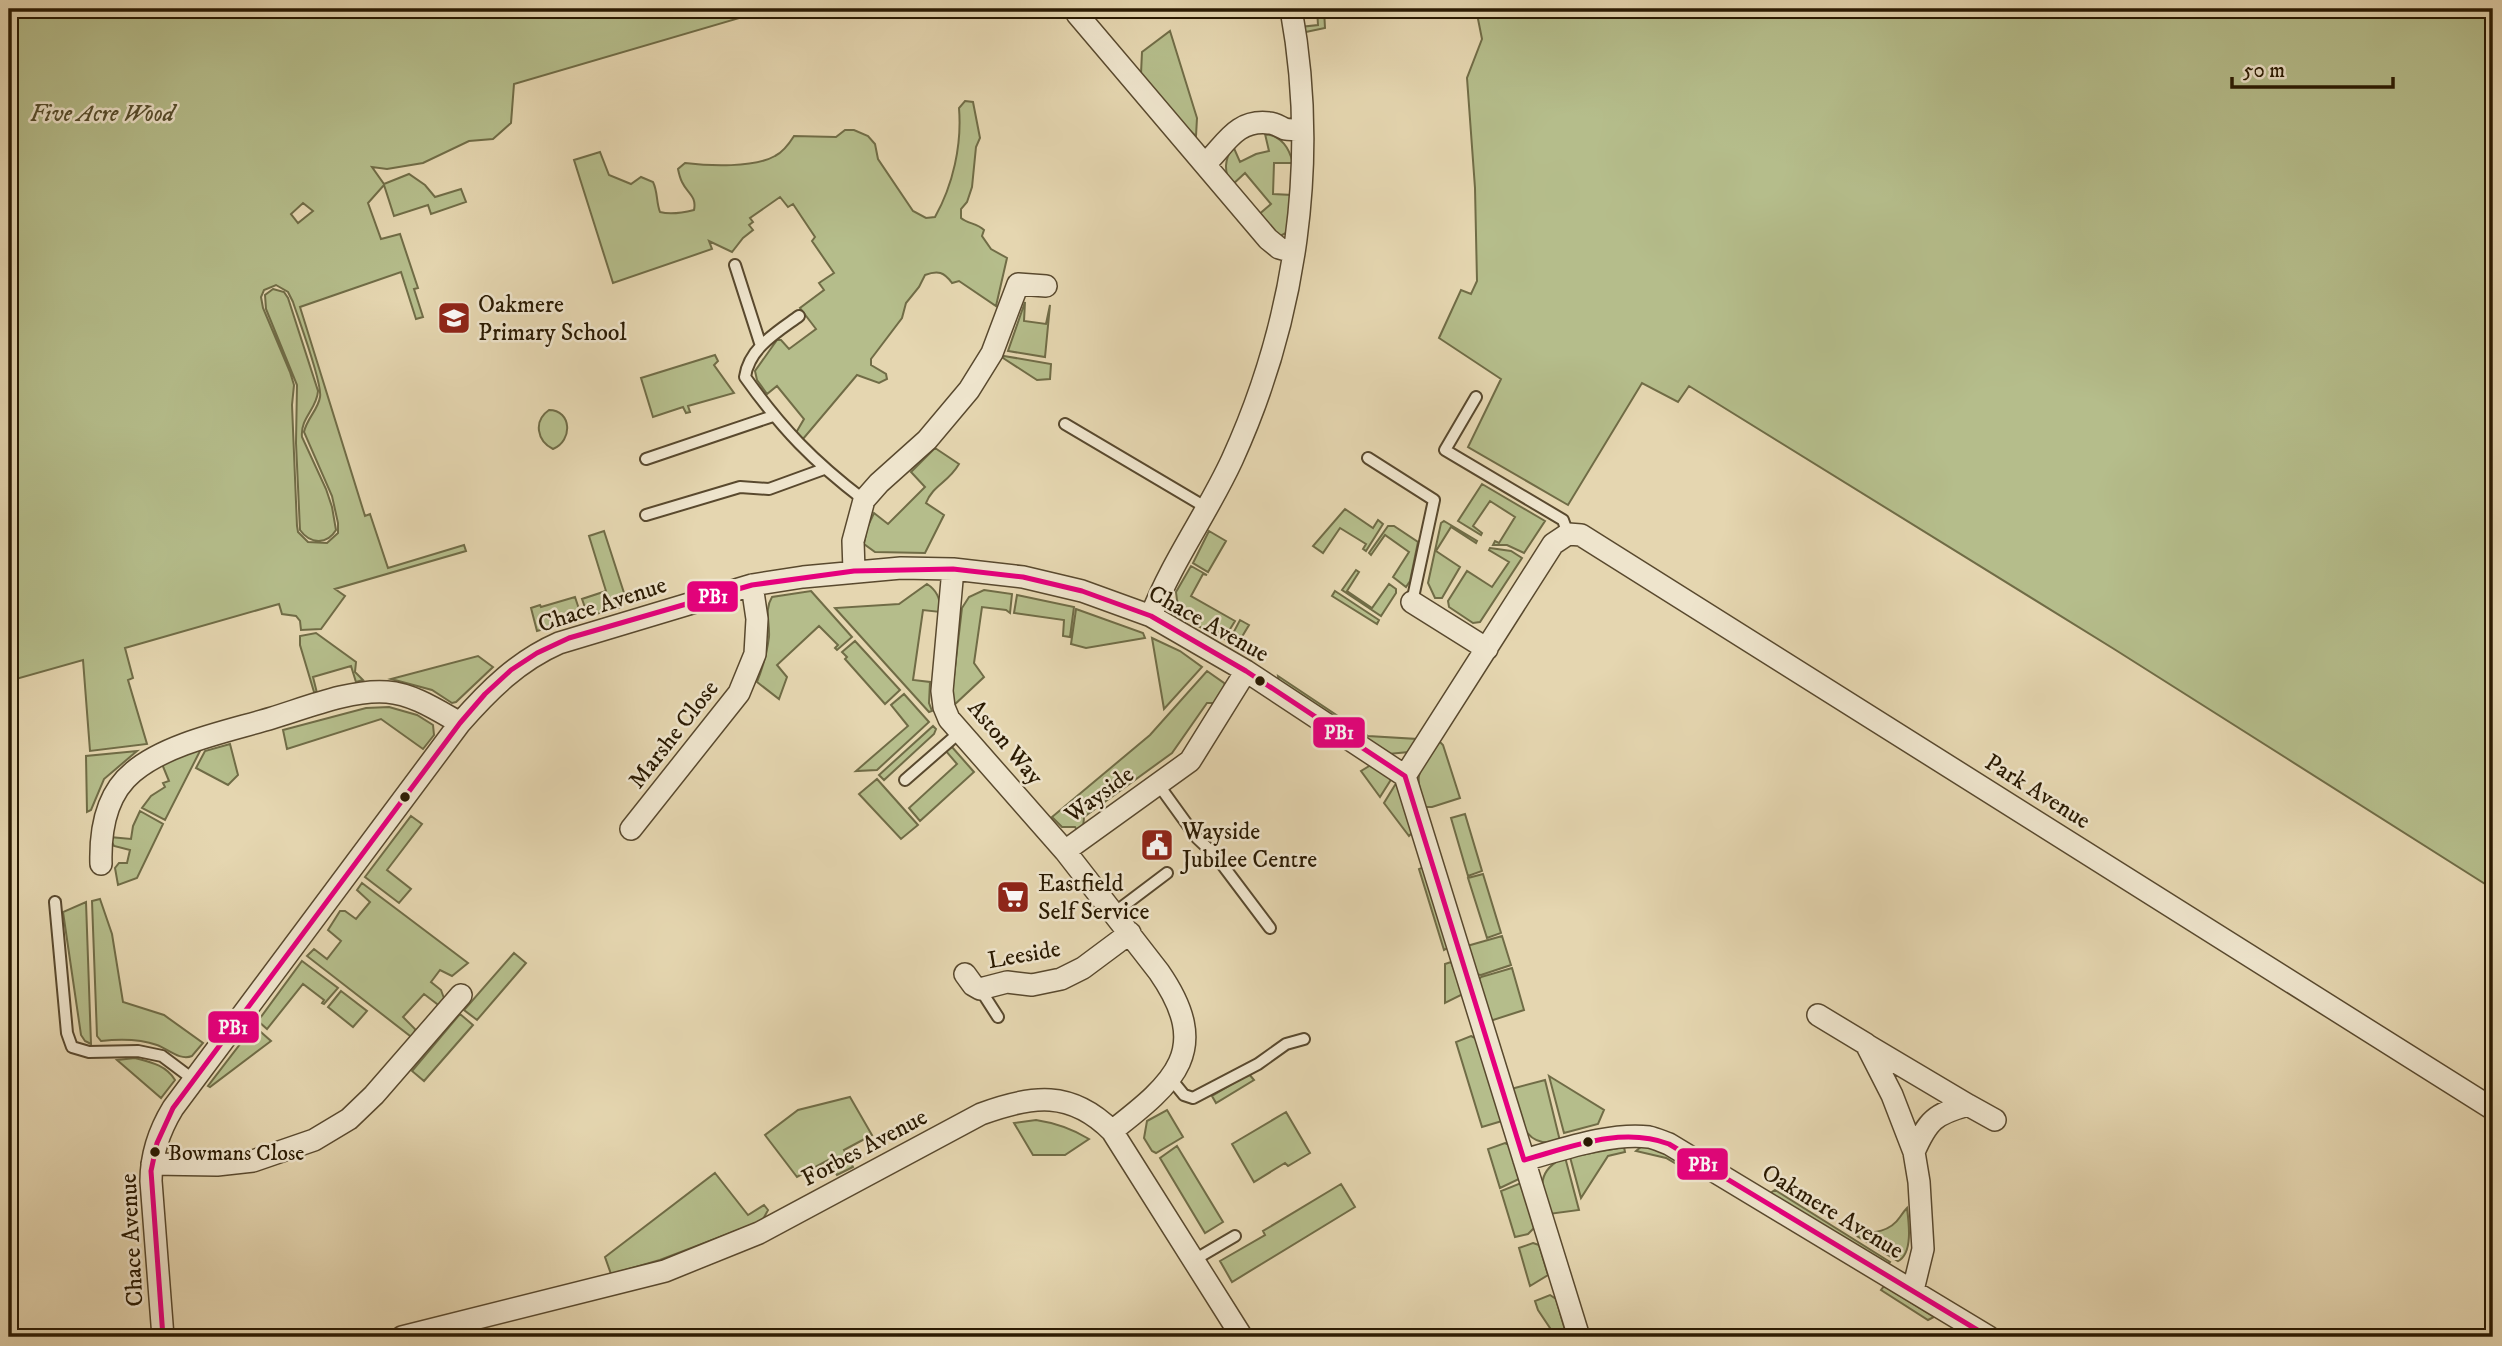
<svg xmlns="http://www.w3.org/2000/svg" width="2502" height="1346" font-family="'IM FELL DW Pica',serif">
  <rect width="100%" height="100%" fill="#e5d6b0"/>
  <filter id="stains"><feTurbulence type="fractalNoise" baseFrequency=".00286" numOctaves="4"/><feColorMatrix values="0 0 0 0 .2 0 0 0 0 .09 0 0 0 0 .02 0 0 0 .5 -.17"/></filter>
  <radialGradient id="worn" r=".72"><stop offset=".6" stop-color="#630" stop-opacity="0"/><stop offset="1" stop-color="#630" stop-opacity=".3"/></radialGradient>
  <!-- green -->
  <path fill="#b5bd8b" stroke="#706c46" stroke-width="2" fill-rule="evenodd" d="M9 9H770L514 84 511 123 493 139 469 141 423 163 387 169 372 167 384 184 409 174 425 185 435 197 461 189 466 202 431 214 428 205 394 216 384 185 368 203 381 239 400 234 418 288 414 289 423 317 416 319 401 272 300 307 365 516 370 514 388 568 464 545 466 551 335 589 345 596 321 629 301 630 300 621 296 616 282 614 279 604 125 648 133 678 128 680 147 744 90 751 83 660 9 681ZM303 203 313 211 298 223 291 214ZM276 285 288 292 293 302C298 318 323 384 320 397 318 410 307 418 304 432L332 496 338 523V533L327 543 308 542 298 532 297 526 292 405 294 385 290 372 263 308 261 297 264 290Z
    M1317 9H1324L1325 28 1301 33 1300 27 1318 25Z
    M1476 9H2493V889L2114 649 1689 386 1678 402 1642 383 1568 505 1468 447 1501 379 1439 338 1461 290 1471 294 1477 281 1475 188 1467 78 1482 39Z
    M1170 31 1197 118 1196 136 1176 119 1141 74 1142 52Z
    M965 101 973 102 980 138 976 147 972 187 967 202 961 209V218C968 224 977 223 984 230L982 236 991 249 1007 258 996 306 959 281 952 283C944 272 938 270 925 275L919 287 906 303 902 318 871 359V365L886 374 887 379 879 383 857 375 803 439 797 436V431L804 419 777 386 767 394 757 380 755 371 777 340H781L789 349 816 329 800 308 824 290 819 283 834 273 812 241 815 237 793 204 788 207 780 197 750 218 753 222 749 225 753 230 743 238 732 252 709 241 712 249 613 283 574 160 600 152 609 175 631 184 641 177 653 182C658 192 656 202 660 212 671 215 682 213 694 210 697 196 687 193 682 182 680 178 679 174 678 169L685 163C709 166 754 168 775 156 783 152 789 144 794 136L836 137 845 130H854L868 136 875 144 878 159 913 211 926 218 935 217C953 185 962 145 959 108Z
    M1265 134C1282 136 1289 148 1293 163H1274L1273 194 1292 195 1288 232 1280 236 1257 216 1271 204 1245 173 1231 186C1224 170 1224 161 1233 146L1240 162 1256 154 1269 151Z
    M273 289 284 292 288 298 318 391C317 409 300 418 302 437L326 489 332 507 336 530C327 545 310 544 300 530L296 443 297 385 266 309 265 295Z
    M1025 302 1024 321 1046 324 1050 305 1045 357 1008 351Z
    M715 355 718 361 714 365 734 393 688 406 690 412 686 413 683 407 653 417 641 378Z
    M1004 356 1051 364 1050 379 1037 380 1003 358Z
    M549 410C572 410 573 441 553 449 537 441 533 421 549 410Z
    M935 448 959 464C948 483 933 485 926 503L944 515 925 553 875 552 864 544 867 528 874 513 888 524 925 487 911 472Z
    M1482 484 1545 521 1524 553 1507 545H1493L1495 541 1499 543 1515 517 1490 501 1473 526 1482 533 1481 535 1458 521Z
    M1345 509 1373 528 1378 520 1383 524 1366 551 1363 549 1366 544 1340 528 1323 553 1313 546Z
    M1444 521 1477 541 1476 543 1451 527 1436 551 1460 567 1442 598H1435L1428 583 1441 523Z
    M1388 526H1394L1418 542 1410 581 1406 587 1393 577 1409 552 1385 535 1371 555 1369 553Z
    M604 531 625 596 622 607 588 616 582 599 606 591 589 536Z
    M1209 531 1226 541 1208 572 1193 563Z
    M1490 548 1511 551 1522 558 1480 622 1473 623 1449 607 1448 601 1467 571 1492 587 1509 562 1489 550Z
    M1191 566 1207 575 1203 574 1191 596 1235 621 1224 639C1202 628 1177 621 1176 592Z
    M1356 570 1359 572 1347 591 1372 608 1389 584 1396 589V593L1381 616 1342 590Z
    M927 584C938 591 941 600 940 612L923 610 913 680 930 682 929 703 932 711 929 712 835 608 899 604Z
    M984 590 1012 594 1010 613 1006 610 982 607 974 663 984 677 953 706 951 702 962 608 969 597Z
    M811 591 852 637 837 650 835 648 838 645 819 626 777 665 787 677 779 699 757 682C763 667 767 653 769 637 770 622 764 610 772 597Z
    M1335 591 1379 620 1377 624 1332 596Z
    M1017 595 1074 607 1070 637 1063 636 1064 620 1014 613Z
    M575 597 582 618 537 631 531 608 540 605 541 607Z
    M1076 609 1143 633 1145 638 1086 648 1071 644Z
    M1240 620 1249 625 1237 645 1229 641Z
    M316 633 356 662 355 672 363 680 356 682 351 666 313 677 317 693 314 692 300 645V636Z
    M1152 638 1180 651 1202 667 1164 709Z
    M855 641 900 690 885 704 845 659 847 657 842 652Z
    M478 656 493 667 456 702 452 703 432 690 391 679Z
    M1207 671 1224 683 1226 688 1216 703H1207L1172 753 1084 817 1083 829 1078 832 1075 827H1062L1052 817 1150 735Z
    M1278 676 1368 736 1417 739 1409 752 1388 754 1279 683Z
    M904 694 929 722 877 770 856 771 908 726 891 705Z
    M389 707 417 715 433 725 434 735 423 749 381 719 287 749 283 730 366 708Z
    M933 726 936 729 934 734 884 780 879 775Z
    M1439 741 1443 745 1460 798 1432 807H1425C1412 771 1420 771 1439 741Z
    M230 744 238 775 228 785 196 768 205 751Z
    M202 747 165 820 142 808 151 796 165 787 163 783 169 781 162 764Z
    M952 747 974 772 920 821 909 808 957 764 945 750Z
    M137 751 104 779 91 810 87 812 86 756Z
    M1371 765 1392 778 1380 797 1361 771Z
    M877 779 918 825 901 839 859 794Z
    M1395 785H1399L1413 832 1409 836 1384 803Z
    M140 811 163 824 137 878 118 885 115 868 119 863H127L130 850 114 846 109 837 131 839 133 826Z
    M1465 814 1482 871 1468 876 1451 818Z
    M411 816 422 824 387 870 411 889 399 903 365 877Z
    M1424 867 1449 947 1444 950 1419 869Z
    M1483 874 1501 933 1487 938 1468 878Z
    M362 883 468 963 452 976 440 970 431 982 441 990 445 1001 441 1007 424 994 403 1017 415 1029 414 1039 307 956 314 949 327 959 341 941 328 930 340 911H345L356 919 370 902 357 890Z
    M100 899 112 934 123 1002 164 1015 203 1043 192 1056C180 1061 168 1049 157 1045 140 1039 119 1039 101 1041L97 1036 92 901Z
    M86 902 91 1044 85 1041 81 1035 63 912Z
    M1502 936 1511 965 1481 975 1475 974 1467 946Z
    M514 953 526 963 477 1020 464 1010Z
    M302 961 338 988 324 1004 322 1003 324 1000 303 984 267 1029 258 1021Z
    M1451 962 1463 994 1445 1003V964Z
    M1512 968 1524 1010 1490 1021 1477 982 1481 977Z
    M341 991 367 1011 353 1027 328 1007Z
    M460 1014 473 1025 424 1081 412 1071Z
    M254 1026 271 1041 210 1087 208 1086Z
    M1471 1036 1477 1039 1502 1121 1482 1127 1456 1042Z
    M135 1058C150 1062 166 1065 175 1080L161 1098 117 1060Z
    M1249 1074 1254 1080 1216 1103 1212 1096Z
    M1549 1076 1604 1110 1598 1124 1564 1133Z
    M1545 1080 1560 1141C1522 1150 1520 1117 1511 1089Z
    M850 1097 872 1135 844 1150 853 1167 837 1175 828 1160 797 1177 765 1135 798 1110Z
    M1167 1110 1183 1137 1156 1153 1152 1151 1144 1138 1147 1121Z
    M1286 1112 1310 1153 1288 1166 1285 1163 1254 1182 1232 1144Z
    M1036 1120C1056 1123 1071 1128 1089 1139L1065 1155H1033L1014 1123Z
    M1505 1143 1509 1145 1519 1179 1500 1188 1488 1149Z
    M1177 1146 1223 1222 1205 1233 1160 1158Z
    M1642 1146 1656 1148 1696 1171 1695 1175 1666 1158 1636 1151Z
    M1624 1147 1625 1152 1608 1156 1581 1198 1570 1157Z
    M1565 1157 1579 1210 1549 1214C1541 1188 1535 1171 1565 1157Z
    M715 1173 748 1215 764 1205 768 1210 762 1221 660 1260 611 1274 605 1257Z
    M1521 1183 1534 1228 1528 1234 1515 1237 1501 1191Z
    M1341 1184 1355 1207 1232 1282 1220 1261 1265 1235 1263 1231Z
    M1775 1190 1890 1262 1887 1266 1769 1194Z
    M1907 1208C1909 1223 1913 1254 1898 1261L1857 1236 1858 1233C1874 1233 1890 1232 1900 1217 1902 1214 1904 1211 1907 1208Z
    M1533 1243 1539 1245 1548 1275 1530 1286 1519 1248Z
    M1884 1286 1934 1317 1928 1320 1881 1290Z
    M1550 1295 1556 1299 1567 1337H1556L1538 1310 1535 1301Z"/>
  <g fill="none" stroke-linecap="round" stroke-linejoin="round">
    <defs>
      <path id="service" d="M735 265 761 346
        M799 316C777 332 749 348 745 377 782 429 813 461 864 500
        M1476 397 1445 450 1563 520 1568 534
        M1065 424 1207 508
        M1368 458 1434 500 1412 602
        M646 459 773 416
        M646 515 740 487 769 489 824 469
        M905 780 960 732
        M1158 784 1197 838 1215 855 1270 928
        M55 902 67 1033 72 1047 89 1052 138 1051 162 1056 194 1080
        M1114 913 1167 873
        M980 989 998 1017
        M1171 1079 1184 1095 1193 1098 1258 1064 1286 1044 1304 1039
        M1194 1260 1235 1236"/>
      <path id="minor" d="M1077 14 1268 239 1279 248 1293 252
        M1205 164C1225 146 1235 119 1269 123 1275 123 1280 127 1285 129 1291 130 1297 130 1302 130
        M953 569 942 691 944 707 949 719 1065 851 1159 972C1213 1050 1175 1082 1112 1131
        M854 571 853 541 864 500 879 483 927 440 969 390 992 353 1018 284 1046 286
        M1412 602 1487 649
        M1151 616C1172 561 1207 514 1232 460 1296 320 1319 161 1291 9
        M1405 776 1553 544 1568 534 1581 535 2493 1109
        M1405 776 1579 1337
        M631 829 739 693 755 654 757 619 752 585
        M1065 851 1190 761 1246 671
        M101 864C100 831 105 795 133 772 167 743 229 731 272 718 305 708 352 689 387 692 413 694 437 710 460 723
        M965 974 973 985 980 989 1007 982 1032 985 1061 979 1083 968 1130 933
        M1818 1015 1866 1044 1892 1095 1914 1152 1919 1182 1923 1249 1913 1290
        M1867 1045 1968 1105C1935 1114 1928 1120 1914 1152
        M1968 1105 1995 1120
        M1524 1160C1561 1150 1611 1132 1649 1137 1655 1138 1663 1142 1669 1144L1989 1337
        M152 1164 217 1165 253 1161 314 1140 349 1119 374 1095 461 995
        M163 1337 151 1181C151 1154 159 1131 173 1108L460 723C489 690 518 661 559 643L752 585 803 577 901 568 953 569 1023 577 1082 591 1151 616 1246 671 1405 776
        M402 1337 665 1271 759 1233 981 1114C1032 1095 1071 1090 1112 1131L1242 1337"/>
    </defs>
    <!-- service casing -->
    <use href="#service" stroke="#59492e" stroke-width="14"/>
    <!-- minor casing -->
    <use href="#minor" stroke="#59492e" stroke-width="24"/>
    <!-- service -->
    <use href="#service" stroke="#eee4cc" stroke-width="10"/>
    <!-- minor -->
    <use href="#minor" stroke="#eee4cc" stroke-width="21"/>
    <defs>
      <path id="bus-1" d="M163 1337 151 1171 157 1143 173 1108 460 723 485 694 511 670 537 653 569 638 752 585 854 571 953 569 1023 577 1082 591 1151 616 1246 671 1405 776 1524 1160C1571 1147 1621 1126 1669 1144L1989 1337"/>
    </defs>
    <!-- bus-1 casing -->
    <use href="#bus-1" stroke="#eee4cc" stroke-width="10"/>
    <!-- bus-1 -->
    <use href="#bus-1" stroke="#e5007d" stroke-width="5"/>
  </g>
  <!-- icons -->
  <defs>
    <symbol id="school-square" viewBox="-11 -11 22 22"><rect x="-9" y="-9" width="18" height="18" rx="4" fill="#8f2418" stroke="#eee4cc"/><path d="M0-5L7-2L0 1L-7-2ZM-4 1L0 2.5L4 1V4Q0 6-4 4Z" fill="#fff"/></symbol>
    <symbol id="civic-square" viewBox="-11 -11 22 22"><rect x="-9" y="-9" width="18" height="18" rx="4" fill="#8f2418" stroke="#eee4cc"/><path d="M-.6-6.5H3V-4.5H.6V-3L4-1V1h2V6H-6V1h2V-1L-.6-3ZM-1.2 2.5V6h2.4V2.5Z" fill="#fff"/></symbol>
    <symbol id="supermarket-square" viewBox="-11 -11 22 22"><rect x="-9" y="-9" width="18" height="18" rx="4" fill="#8f2418" stroke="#eee4cc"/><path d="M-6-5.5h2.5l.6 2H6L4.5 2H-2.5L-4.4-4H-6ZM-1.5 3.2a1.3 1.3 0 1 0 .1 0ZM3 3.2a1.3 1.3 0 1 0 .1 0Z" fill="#fff"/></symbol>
  </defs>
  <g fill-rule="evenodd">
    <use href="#school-square" x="435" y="299" width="38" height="38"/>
    <use href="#civic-square" x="1138" y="826" width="38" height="38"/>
    <use href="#supermarket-square" x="994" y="878" width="38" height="38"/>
  </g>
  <!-- markers -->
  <g fill="#2a1a02" stroke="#eee4cc" stroke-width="2.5">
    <circle cx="1260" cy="681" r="6"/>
    <circle cx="405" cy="797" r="6"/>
    <circle cx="1588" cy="1142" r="6"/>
    <circle cx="155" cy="1152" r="6"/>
  </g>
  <g text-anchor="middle" stroke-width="5" stroke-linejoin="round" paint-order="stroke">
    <!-- bus labels -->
    <g font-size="22" fill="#2a1a02" stroke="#eee4cc" text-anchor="start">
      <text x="168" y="1160">Bowmans Close</text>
    </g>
    <!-- park labels -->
    <g font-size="24" font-style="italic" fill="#544b2b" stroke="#eee4cc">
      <text x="102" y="121">Five Acre Wood</text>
    </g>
    <!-- poi labels -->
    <g font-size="24" fill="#2a1a02" stroke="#eee4cc" text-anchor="start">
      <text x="478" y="312">Oakmere<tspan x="478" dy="28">Primary School</tspan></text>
      <text x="1182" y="839">Wayside<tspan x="1182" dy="28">Jubilee Centre</tspan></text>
      <text x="1038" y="891">Eastfield<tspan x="1038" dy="28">Self Service</tspan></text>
    </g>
    <!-- street labels -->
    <g font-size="24" fill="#2a1a02" stroke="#eee4cc">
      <text transform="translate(602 604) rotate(-18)" y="8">Chace Avenue</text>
      <text transform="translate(1209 623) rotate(29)" y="8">Chace Avenue</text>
      <text transform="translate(673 734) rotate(-52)" y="8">Marshe Close</text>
      <text transform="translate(1006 742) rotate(50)" y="8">Aston Way</text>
      <text transform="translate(2038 791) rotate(32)" y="8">Park Avenue</text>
      <text transform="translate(1099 794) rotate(-36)" y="8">Wayside</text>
      <text transform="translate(1024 954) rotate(-10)" y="8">Leeside</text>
      <text transform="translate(864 1147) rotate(-28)" y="8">Forbes Avenue</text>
      <text transform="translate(1833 1211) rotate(31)" y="8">Oakmere Avenue</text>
      <text transform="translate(131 1240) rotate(-93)" y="8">Chace Avenue</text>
    </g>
  </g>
  <g stroke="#eee4cc" stroke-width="2.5">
    <rect x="686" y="580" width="53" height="33" rx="7" fill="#e5007d"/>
    <rect x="1312" y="716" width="54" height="33" rx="7" fill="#e5007d"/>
    <rect x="207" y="1010" width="53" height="34" rx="7" fill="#e5007d"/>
    <rect x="1676" y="1147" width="53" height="34" rx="7" fill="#e5007d"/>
  </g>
  <g font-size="19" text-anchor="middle" font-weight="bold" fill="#fff">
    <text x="713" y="603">PB1</text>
    <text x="1339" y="739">PB1</text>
    <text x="233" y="1034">PB1</text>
    <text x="1703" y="1171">PB1</text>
  </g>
  <!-- margin -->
  <rect width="2502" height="1346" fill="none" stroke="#e5d6b0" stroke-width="35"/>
  <rect x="10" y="10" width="2481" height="1325" fill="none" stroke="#2a1a02" stroke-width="3.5"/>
  <rect x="18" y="18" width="2467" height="1311" fill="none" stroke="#2a1a02" stroke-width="2"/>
  <!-- scale -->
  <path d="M2232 77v10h161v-10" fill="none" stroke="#2a1a02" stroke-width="3.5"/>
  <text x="2243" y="77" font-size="21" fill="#2a1a02" stroke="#eee4cc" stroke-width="5" paint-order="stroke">50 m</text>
  <rect width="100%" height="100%" filter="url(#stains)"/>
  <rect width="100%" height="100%" fill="url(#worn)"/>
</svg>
